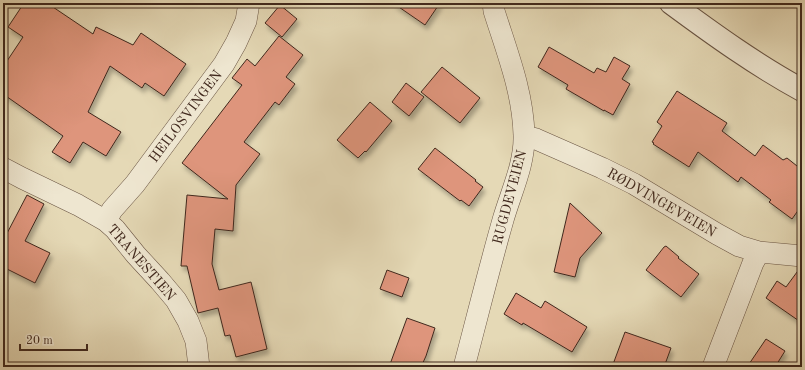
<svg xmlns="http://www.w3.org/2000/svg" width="805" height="370" font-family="'Old Standard TT',serif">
  <defs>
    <filter id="shadow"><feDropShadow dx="2.5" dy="4.5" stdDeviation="2" flood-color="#0004"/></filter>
  </defs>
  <rect width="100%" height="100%" fill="#e5d9b6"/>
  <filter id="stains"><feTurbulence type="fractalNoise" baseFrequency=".005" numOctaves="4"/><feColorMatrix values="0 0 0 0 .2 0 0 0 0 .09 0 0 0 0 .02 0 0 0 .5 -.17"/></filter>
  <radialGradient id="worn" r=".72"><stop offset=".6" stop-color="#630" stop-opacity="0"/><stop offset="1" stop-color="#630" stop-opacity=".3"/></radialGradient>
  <!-- building -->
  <path fill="#de957c" stroke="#40281d" filter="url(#shadow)" d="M24 3H47L93 34 96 27 133 45 141 33 186 64 164 96 145 83 142 88 110 66 88 112 121 132 106 156 83 142 70 163 52 152 63 136 3 94V67L23 37 8 27Z
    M393 3H440L425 25Z
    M280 5 297 19 282 37 265 23Z
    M279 36 303 55 286 77 295 84 279 105 275 102 244 142 260 154 236 185 233 231 215 229 212 264 219 290 251 282 267 349 236 357 230 335 225 336 218 308 198 313 187 266H181L187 195 228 199 182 163 242 85 232 78 247 59 255 66Z
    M549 47 594 73 597 68 606 72 614 57 630 66 622 79 630 84 613 115 604 110V111L566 89 568 85 538 67Z
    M442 67 480 98 460 123 421 92Z
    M406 83 424 97 409 116 392 102Z
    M677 91 727 123 722 131 755 156 763 145 783 160 787 158 802 170V205L792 219 769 202 771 200 741 177 738 182 698 152 689 167 653 144 654 143 652 142 662 126 657 122Z
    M370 102 392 121 366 152 365 151 358 158 337 140Z
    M435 148 476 180 475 181 483 187 469 206 461 200 460 201 418 169Z
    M27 195 44 204 25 241 50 253 35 283 3 267V241Z
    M570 203 602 233 580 258 575 277 554 272Z
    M666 246 679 257 678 258 699 274 681 297 646 270 664 247Z
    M800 268H802V323L766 298 777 281 786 287Z
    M387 270 409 278 402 297 380 289Z
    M516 293 541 308 545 301 587 327 572 352 523 323 522 325 504 314Z
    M407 318 435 328 426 356 421 367H389Z
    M625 332 671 348 664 367H612Z
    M766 339 785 351 775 367H747Z"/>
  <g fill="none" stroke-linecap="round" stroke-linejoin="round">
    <defs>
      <path id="minor" d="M524 136 536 139 602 168 634 184 717 234 739 246 759 252 802 256
        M3 168 22 178 78 205 106 221 115 229 136 255 160 281 176 300 188 321 196 341 199 367
        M106 221 112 210 135 184 224 64 236 43 246 21 249 3
        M464 367C477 318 489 269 503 220 511 192 525 164 524 135 523 92 507 52 494 11L493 3
        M713 367 753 263 759 252"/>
      <path id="tertiary" d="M671 3C713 34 756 65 802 90"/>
    </defs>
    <!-- minor casing -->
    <use href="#minor" stroke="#695443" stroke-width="22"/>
    <!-- tertiary casing -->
    <use href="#tertiary" stroke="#695443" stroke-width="24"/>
    <!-- minor -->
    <use href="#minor" stroke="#eee6d0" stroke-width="21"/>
    <!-- tertiary -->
    <use href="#tertiary" stroke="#eee6d0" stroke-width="22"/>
  </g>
  <g text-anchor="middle" stroke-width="3.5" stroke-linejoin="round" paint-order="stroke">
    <!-- street labels -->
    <g font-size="14" fill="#40281d" stroke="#eee6d0">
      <text transform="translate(185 116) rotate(-53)" y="5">HEILOSVINGEN</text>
      <text transform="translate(509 197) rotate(-75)" y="5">RUGDEVEIEN</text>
      <text transform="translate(662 202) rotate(30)" y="5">RØDVINGEVEIEN</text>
      <text transform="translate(142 262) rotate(49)" y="5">TRANESTIEN</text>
    </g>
  </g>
  <!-- margin -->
  <rect width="805" height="370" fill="none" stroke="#e5d9b6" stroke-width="16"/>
  <rect x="4" y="4" width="797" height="362" fill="none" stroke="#40281d" stroke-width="2"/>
  <rect x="8" y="8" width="789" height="354" fill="none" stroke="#40281d"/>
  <!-- scale -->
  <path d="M20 344v6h67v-6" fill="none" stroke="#40281d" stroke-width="2"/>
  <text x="26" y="344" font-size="12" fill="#40281d" stroke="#eee6d0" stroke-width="3" paint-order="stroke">20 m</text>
  <rect width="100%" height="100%" filter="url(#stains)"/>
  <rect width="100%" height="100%" fill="url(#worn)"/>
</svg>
